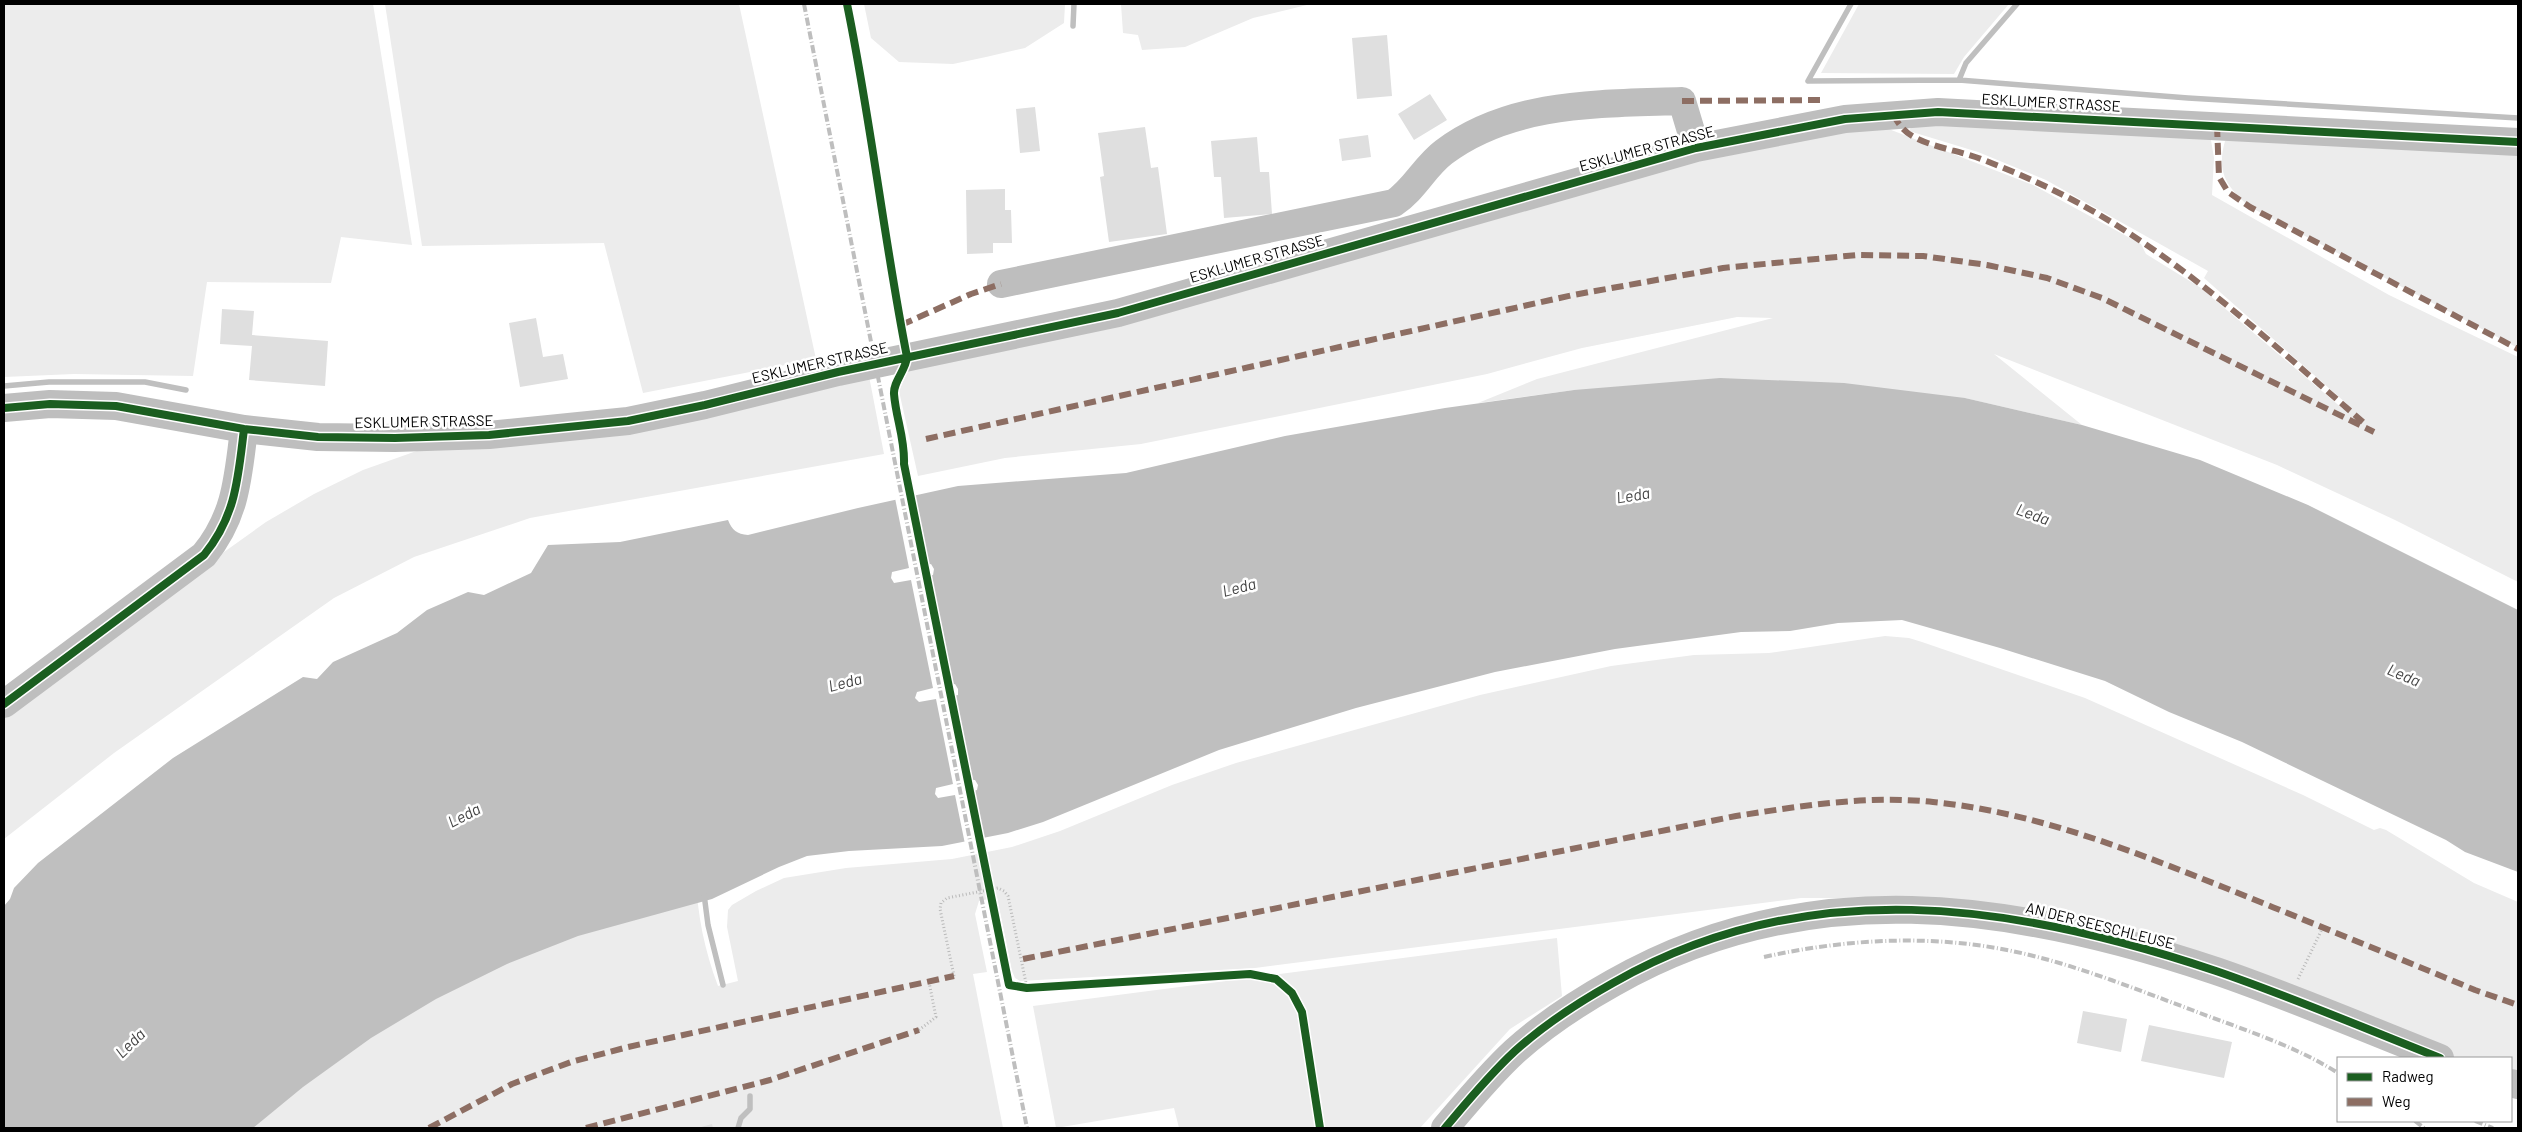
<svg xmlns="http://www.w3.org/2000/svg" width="2522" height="1132" font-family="Barlow,sans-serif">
  <rect width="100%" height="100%" fill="#fff"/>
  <!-- green -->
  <path fill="#ececec" d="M4 4H373L412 245 341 237 331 283 207 282 193 376 74 374 4 377Z
    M385 4H739L816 359 643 393 604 243 422 246Z
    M864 4H1065L1064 23 1025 48 986 57 953 64 899 62 871 38Z
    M1121 4H1311L1253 18 1185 47 1142 50 1138 35 1123 33Z
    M1859 4H2009L1964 57 1954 74 1821 73Z
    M1913 124 2196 133 2211 140 2214 158 2212 195 2389 295 2518 357V582L2395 520 2277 465 1994 354 2082 425 1965 398 1574 390 1478 403 1537 379 1773 318 1737 317 1582 348 1487 374 1141 444 1005 458 918 476 899 391 909 367 1734 151 1881 126 2033 185 2141 244 2146 254 2201 288 2343 409 2347 404 2204 278 2208 271 2046 180 1978 152 1909 131Z
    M2236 137 2518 151V348L2250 207C2227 187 2216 173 2225 141Z
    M869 376 884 454 530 518 414 557 334 598 114 753 4 839V709L266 522 314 494 363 470 425 448Z
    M1885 636 1909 638 1922 642 2085 698 2303 795 2374 830 2380 828 2386 830 2474 883 2518 902V1085L2511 1083V1058H2440L2218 972 1873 898H1801L1255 968 1020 981 1015 978 1012 971 997 897 979 901 975 914 987 972 973 974 1003 1128H210L320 1039 696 877C697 914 705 952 718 986L738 981 727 927 728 910 732 905 756 891 784 878 846 868 952 859 1012 847 1060 831 1172 785 1236 763 1480 695 1611 666 1694 655 1769 653Z
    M1557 938 1562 996 1510 1029 1420 1128H1179L1174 1108 1056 1128 1033 1006Z"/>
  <!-- water -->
  <path fill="#bfbfbf" d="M1720 378 1844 383 1965 398 2082 425 2200 460 2308 505 2518 610V872L2465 852 2446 840 2242 742 2169 712 2105 681 2000 648 1902 620 1838 623 1790 631 1741 632 1615 649 1495 672 1356 708 1219 750 1043 822 1008 833 942 846 849 851 807 856 779 867 712 899 578 936 507 964 436 999 371 1038 303 1087 253 1128H4V906L10 899 14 888 38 863 173 758 303 677 317 679 333 662 397 633 427 610 468 592 484 595 531 573 548 545 620 542 728 520C732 530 737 534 748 535L858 508 958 486 1126 473 1285 436 1445 408 1574 390Z"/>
  <!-- pier -->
  <path fill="#fff" d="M913 495 927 565 931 564 934 569 933 575 929 576 951 685 955 684 958 689V695L953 696 970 780H975L978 785 977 790 973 791 983 840 965 844 955 795 938 798 935 794 936 788 953 784 936 699 919 702 915 698 917 692 933 688 911 580 894 583 891 578 892 572 909 568 895 498Z"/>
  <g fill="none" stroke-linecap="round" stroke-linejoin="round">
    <!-- stream -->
    <path stroke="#bfbfbf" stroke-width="5.5" d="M1851 4 1808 81 1959 80 2188 98 2518 118
      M1073 26 1074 4
      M1959 80 1966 63 2017 4
      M4 386 49 382H145L186 390
      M704 894 708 925 723 985
      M738 1128 741 1118 750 1109V1096"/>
  </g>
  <!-- building -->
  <path fill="#dfdfdf" d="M1387 35 1392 96 1357 99 1352 38Z
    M1430 94 1447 120 1414 140 1398 114Z
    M1035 107 1040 151 1020 153 1016 109Z
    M1145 127 1151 168 1158 167 1167 234 1109 242 1100 177 1104 176 1098 133Z
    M1368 135 1371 157 1342 161 1339 139Z
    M1257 137 1260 172H1269L1272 214 1224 218 1221 177H1214L1211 141Z
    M1005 189V210H1011L1012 243H993V253L967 254 966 190Z
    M222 309 254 311 252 335 328 341 325 386 249 380 252 346 220 344Z
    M536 318 543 357 563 354 568 379 520 387 509 323Z
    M2083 1011 2127 1019 2121 1052 2077 1043Z
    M2149 1025 2232 1042 2224 1078 2141 1061Z
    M712 1124 713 1128H701V1127Z"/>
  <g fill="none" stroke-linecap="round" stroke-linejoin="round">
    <!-- path -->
    <path stroke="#b9b9b9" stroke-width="3" stroke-dasharray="1 2.5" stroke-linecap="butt" d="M954 976 940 909 941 903 947 898 998 888 1004 891 1008 896 1027 988
      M2298 979 2323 927
      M919 1030 936 1017 929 982"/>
    <!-- minor -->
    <path stroke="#bebebe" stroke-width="28" d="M1001 284 1394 203C1414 190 1425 166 1444 152 1512 101 1601 104 1682 101L1696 148
      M4 408 50 404 116 406 244 429 318 437 395 438 489 435 628 421 705 405 838 372 1118 313 1696 148 1845 119 1938 112 2518 142
      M4 704 204 555C236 516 238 478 244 429
      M2511 1083 2518 1085
      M1445 1128C1467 1102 1489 1075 1515 1051 1544 1025 1579 1002 1613 983 1807 872 2014 903 2216 971 2292 997 2366 1029 2440 1058"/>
    <!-- rail -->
    <path stroke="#bebebe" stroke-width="4" stroke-dasharray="8 2.5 1 2.5" stroke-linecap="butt" d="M804 4 1027 1128
      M1764 957C1845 939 1931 934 2012 951 2074 964 2133 988 2192 1010 2241 1029 2294 1045 2338 1073
      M2415 1121 2424 1128
      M2475 1121 2493 1128"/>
    <!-- quiet -->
    <path stroke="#8d6e63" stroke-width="6" stroke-dasharray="12 6" stroke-linecap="butt" d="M1682 101 1820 100
      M1893 114C1898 124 1905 133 1916 138 1936 148 1960 151 1981 159 2005 168 2028 178 2051 189 2169 246 2264 337 2363 422
      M2217 125 2219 177 2228 192 2250 207 2518 349
      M901 325 971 294 1001 284
      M926 439 1573 295 1723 268 1857 255 1923 256 1987 265 2047 278 2102 298 2374 432
      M1023 959 1736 816C1801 806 1867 795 1933 802 2034 812 2130 850 2223 887 2307 921 2391 955 2475 990L2518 1005
      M429 1128 512 1084 571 1062 628 1047 954 976
      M586 1128 770 1080 919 1030"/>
    <defs>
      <path id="cycleway" d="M847 4C871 121 884 240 907 357 906 370 893 382 894 394 896 419 905 438 904 464L1009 985 1027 988 1250 974 1276 979 1292 993 1302 1012 1320 1128
        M4 408 50 404 116 406 244 429 318 437 395 438 489 435 628 421 705 405 838 372 1118 313 1696 148 1845 119 1938 112 2518 142
        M4 704 204 555C236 516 238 478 244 429
        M1445 1128C1467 1102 1489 1075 1515 1051 1544 1025 1579 1002 1613 983 1807 872 2014 903 2216 971 2292 997 2366 1029 2440 1058"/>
    </defs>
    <!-- cycleway casing -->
    <use href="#cycleway" stroke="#fff" stroke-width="11"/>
    <!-- cycleway -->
    <use href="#cycleway" stroke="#1b5e20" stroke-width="8"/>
  </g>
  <g text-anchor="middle" stroke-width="5" stroke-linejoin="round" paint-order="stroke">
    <!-- street labels -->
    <g font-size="15" fill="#000" stroke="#fff">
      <text transform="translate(2051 103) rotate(3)" y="5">ESKLUMER STRASSE</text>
      <text transform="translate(1647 149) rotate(-15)" y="5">ESKLUMER STRASSE</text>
      <text transform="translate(1257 259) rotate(-16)" y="5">ESKLUMER STRASSE</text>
      <text transform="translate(820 363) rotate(-13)" y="5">ESKLUMER STRASSE</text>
      <text transform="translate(424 422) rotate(-1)" y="5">ESKLUMER STRASSE</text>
      <text transform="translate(2100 926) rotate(14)" y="5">AN DER SEESCHLEUSE</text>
    </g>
    <!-- water labels -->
    <g font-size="16" font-style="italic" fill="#444" stroke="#fff">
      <text transform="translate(1633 495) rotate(-9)" y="6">Leda</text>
      <text transform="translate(2033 514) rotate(20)" y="6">Leda</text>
      <text transform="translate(1239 587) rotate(-14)" y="6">Leda</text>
      <text transform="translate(2404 675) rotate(23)" y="6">Leda</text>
      <text transform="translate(845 682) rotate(-14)" y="6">Leda</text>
      <text transform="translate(464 815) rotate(-27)" y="6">Leda</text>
      <text transform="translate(130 1043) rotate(-44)" y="6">Leda</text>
    </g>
  </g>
  <!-- border -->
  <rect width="2522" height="1132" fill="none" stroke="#000000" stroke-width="10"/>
  <!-- legend -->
  <rect x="2337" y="1057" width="175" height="65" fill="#ffffff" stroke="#999999"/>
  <rect x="2347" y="1073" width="25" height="8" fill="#1b5e20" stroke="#999999"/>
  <text x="2382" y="1082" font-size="15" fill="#000000">Radweg</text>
  <rect x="2347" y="1098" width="25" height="8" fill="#8d6e63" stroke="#999999"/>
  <text x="2382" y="1107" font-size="15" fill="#000000">Weg</text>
</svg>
